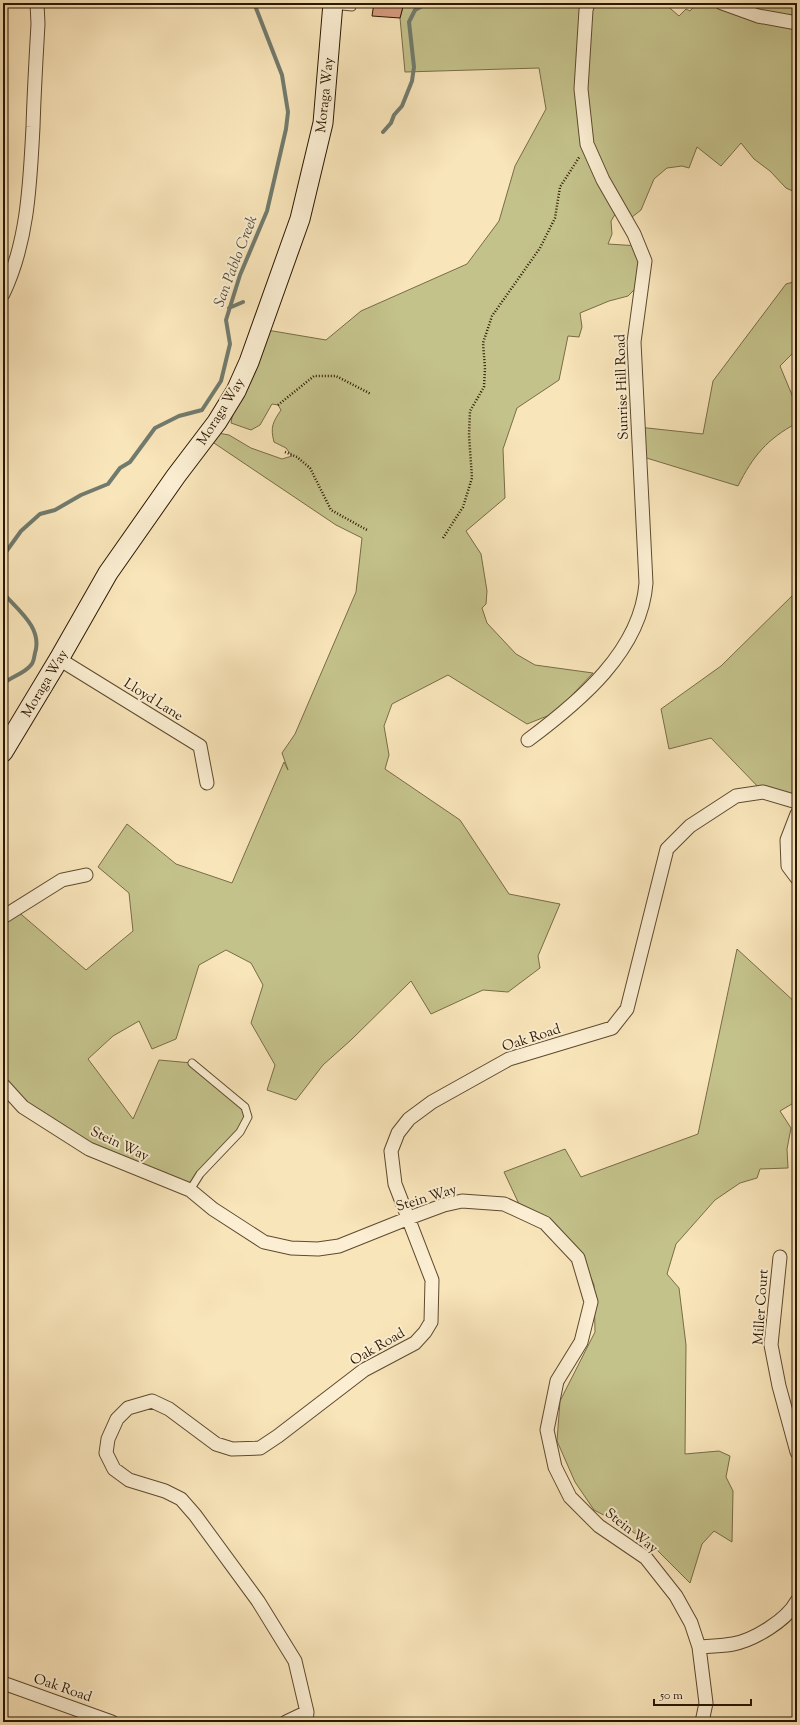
<svg xmlns="http://www.w3.org/2000/svg" width="800" height="1725" font-family="'Sorts Mill Goudy',serif">
  <rect width="100%" height="100%" fill="#f9e5ba"/>
  <filter id="stains"><feTurbulence type="fractalNoise" baseFrequency=".005" numOctaves="4"/><feColorMatrix values="0 0 0 0 .2 0 0 0 0 .09 0 0 0 0 .02 0 0 0 .5 -.17"/></filter>
  <radialGradient id="worn" r=".72"><stop offset=".6" stop-color="#630" stop-opacity="0"/><stop offset="1" stop-color="#630" stop-opacity=".3"/></radialGradient>
  <!-- green -->
  <path fill="#c4c28b" stroke="#786c46" d="M404 3H664L679 16 686 9 690 11 697 3H797V193L786 188 770 171 754 159 741 143 721 166 697 147 689 168 682 166 667 168 654 179 641 210 627 221 619 208 611 221 612 234 608 244 639 246 642 282 628 296 609 301 580 313 582 327 579 337 568 336 559 380 517 408 503 449 505 498 466 531 481 554 487 591 486 604 482 608 487 623 516 654 535 665 593 673 555 713 527 724 448 675 392 704 384 726 389 755 385 769 460 820 509 894 560 904 538 956 540 968 508 992 483 990 431 1014 411 981 351 1040 323 1065 296 1100 267 1090 275 1065 251 1023 263 985 251 963 226 950 199 965 176 1039 152 1049 139 1021 113 1036 88 1059 133 1119 159 1060 192 1063 245 1107 248 1117 190 1190 89 1149 3 1085V917L15 909 86 970 133 931 129 893 98 867 127 824 176 864 232 883 284 762 288 770 282 753 295 734 356 592 362 538 336 525 208 439 218 433 229 435 251 448 282 459 292 456 286 448 274 442C270 427 273 422 281 410L278 405 272 404 260 425 251 430 231 423 233 412 261 329 326 340 361 311 467 264 499 221 515 166 546 109 539 68 405 72 400 18Z
    M797 281V349L780 366 797 407V423C767 439 753 456 738 486L640 456 638 427 703 434 713 381 786 284Z
    M797 591V802L763 792 711 738 669 749 661 709 721 666Z
    M737 949 797 1004V1101L780 1111 791 1128 787 1149 788 1168 760 1169 757 1178 740 1183 715 1200 676 1244 667 1274 679 1288 686 1345 685 1454 719 1451 730 1456 726 1477 733 1491 732 1542 714 1531 702 1544 690 1583 651 1544 621 1524 594 1510 575 1482 557 1441 560 1401 595 1332 594 1285 581 1254 519 1204 504 1172 565 1149 581 1177 698 1134Z"/>
  <g fill="none" stroke-linecap="round" stroke-linejoin="round">
    <!-- stream -->
    <path stroke="#717b6d" stroke-width="4" d="M383 132 391 123 394 115 402 106 412 81 414 67 409 22 415 10 428 3
      M229 308 243 302
      M3 563V556L21 531 40 514 55 510 81 495 108 484 120 468 130 462 155 428 179 416 202 410 221 381 230 344 226 320 240 275 267 211 286 129 288 112 282 75 254 3
      M3 593C18 610 43 628 35 653 34 657 34 662 31 665 24 674 12 676 3 684"/>
  </g>
  <!-- building -->
  <path fill="#d89c80" stroke="#2b1700" d="M374 3H404L400 18 372 16Z"/>
  <g fill="none" stroke-linecap="round" stroke-linejoin="round">
    <defs>
      <path id="service" d="M333 5 352 7V3
        M190 1190 200 1174 240 1132 248 1117 245 1107 192 1063"/>
      <path id="minor" d="M722 3 758 16 797 23
        M3 294C28 242 30 183 33 127 34 93 36 59 38 24L37 3
        M59 659 200 746 207 783
        M528 740C579 702 641 651 646 583L634 342 645 261 634 234 603 180 587 144 581 89 586 10 588 3
        M797 814 787 840 788 866 797 878
        M3 917 62 880 86 875
        M3 1085 23 1107 89 1149 190 1190 213 1209 264 1242 291 1248 318 1249 339 1246 409 1218 444 1205 462 1201 504 1204 545 1223 578 1258 591 1302 581 1342 557 1381 547 1430 555 1467 570 1497 599 1526 646 1558 676 1596 691 1623 699 1647 706 1703 702 1722
        M780 1257 771 1345 779 1386 797 1452
        M699 1647C710 1646 722 1646 733 1644 754 1640 787 1620 797 1601
        M3 1683 112 1722
        M286 1722 307 1712
        M306 1722 307 1712 295 1661 258 1601 195 1515 181 1499 165 1491 129 1480 114 1469 106 1453 108 1439 117 1419 128 1408 152 1401 169 1409 216 1444 232 1449 260 1448 278 1436 364 1370 415 1343 425 1332 431 1322 432 1280 395 1184 391 1151 398 1133 409 1119 432 1102 509 1059 612 1028 627 1009 667 849 690 826 736 796 763 792 797 802"/>
      <path id="secondary" d="M3 752 59 659 108 573 176 476 217 422 236 391 249 362 300 219 323 123 333 3"/>
    </defs>
    <!-- service casing -->
    <use href="#service" stroke="#5e4a2e" stroke-width="9"/>
    <!-- minor casing -->
    <use href="#minor" stroke="#5e4a2e" stroke-width="15"/>
    <!-- secondary casing -->
    <use href="#secondary" stroke="#2b1700" stroke-width="21"/>
    <!-- path -->
    <path stroke="#2b1700" stroke-width="2.5" stroke-dasharray="1 2" stroke-linecap="butt" d="M278 405 314 376H336L371 394
      M285 452 297 457 310 468 331 510 367 530
      M443 538 463 507 472 478 469 435 470 411 484 387 485 368 483 343 492 316 540 248 555 218 560 187 580 156"/>
    <!-- service -->
    <use href="#service" stroke="#fbeed2" stroke-width="7"/>
    <!-- minor -->
    <use href="#minor" stroke="#fbeed2" stroke-width="13"/>
    <!-- secondary -->
    <use href="#secondary" stroke="#fbeed2" stroke-width="19"/>
  </g>
  <g text-anchor="middle" stroke-width="4" stroke-linejoin="round" paint-order="stroke">
    <!-- street labels -->
    <g font-size="14" fill="#2b1700" stroke="#fbeed2">
      <text transform="translate(324 95) rotate(-84)" y="5">Moraga Way</text>
      <text transform="translate(621 387) rotate(-92)" y="5">Sunrise Hill Road</text>
      <text transform="translate(220 411) rotate(-58)" y="5">Moraga Way</text>
      <text transform="translate(44 683) rotate(-59)" y="5">Moraga Way</text>
      <text transform="translate(154 699) rotate(32)" y="5">Lloyd Lane</text>
      <text transform="translate(531 1037) rotate(-18)" y="5">Oak Road</text>
      <text transform="translate(120 1143) rotate(25)" y="5">Stein Way</text>
      <text transform="translate(426 1197) rotate(-17)" y="5">Stein Way</text>
      <text transform="translate(760 1307) rotate(-86)" y="5">Miller Court</text>
      <text transform="translate(377 1346) rotate(-30)" y="5">Oak Road</text>
      <text transform="translate(632 1530) rotate(38)" y="5">Stein Way</text>
      <text transform="translate(63 1687) rotate(19)" y="5">Oak Road</text>
    </g>
    <!-- water labels -->
    <g font-size="15" font-style="italic" fill="#545140" stroke="#fbeed2">
      <text transform="translate(235 261) rotate(-69)" y="5">San Pablo Creek</text>
    </g>
  </g>
  <!-- margin -->
  <rect width="800" height="1725" fill="none" stroke="#f9e5ba" stroke-width="16"/>
  <rect x="4" y="4" width="792" height="1717" fill="none" stroke="#2b1700" stroke-width="2"/>
  <rect x="8" y="8" width="784" height="1709" fill="none" stroke="#2b1700"/>
  <!-- scale -->
  <path d="M654 1699v6h97v-6" fill="none" stroke="#2b1700" stroke-width="2"/>
  <text x="660" y="1699" font-size="12" fill="#2b1700" stroke="#fbeed2" stroke-width="3" paint-order="stroke">50 m</text>
  <rect width="100%" height="100%" filter="url(#stains)"/>
  <rect width="100%" height="100%" fill="url(#worn)"/>
</svg>
